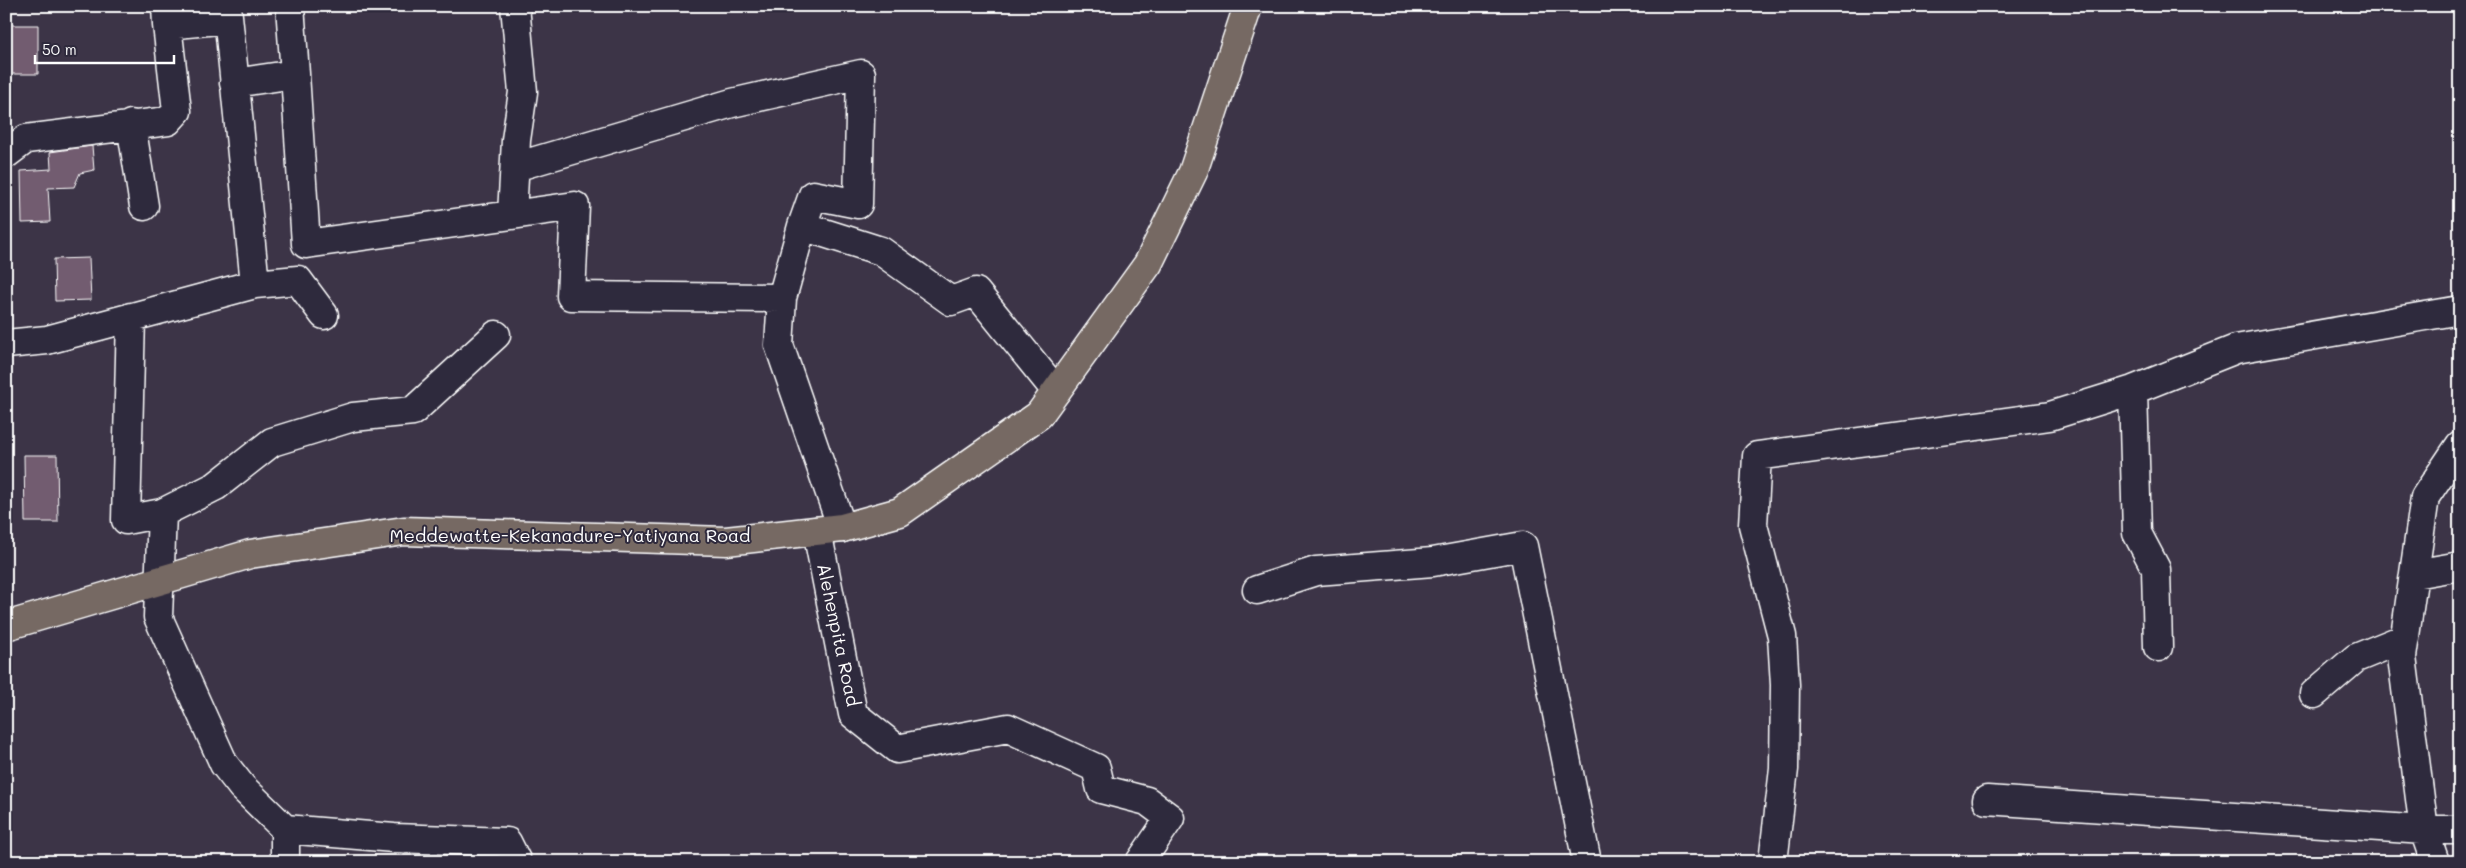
<svg xmlns="http://www.w3.org/2000/svg" width="2466" height="868" font-family="Mali,sans-serif">
  <rect width="100%" height="100%" fill="#3c3447"/>
  <filter id="ink" filterUnits="userSpaceOnUse"><feTurbulence type="fractalNoise" baseFrequency=".02" numOctaves="2"/><feDisplacementMap in="SourceGraphic" scale="10" xChannelSelector="R" yChannelSelector="G"/><feConvolveMatrix kernelMatrix="1 2 1 2 8 2 1 2 1" color-interpolation-filters="sRGB"/></filter>
  <g filter="url(#ink)">
    <!-- building -->
    <path fill="#725b6f" stroke="#fff" d="M6 25H38V74H6Z
      M92 146 94 170 80 173 74 187 48 188 50 222 22 223 21 171 51 169 50 152Z
      M89 258 91 300 55 301 54 259Z
      M24 455H57L58 522H25Z"/>
    <g fill="none" stroke-linecap="round" stroke-linejoin="round">
      <defs>
        <path id="minor" d="M166 6 167 25 228 19
          M295 74 306 244 575 206 571 296 782 298 779 345 842 528
          M234 83 295 74 290 6
          M131 124 144 206
          M6 154 26 139 168 121 177 111 167 25
          M515 167 732 103 861 74 858 204 813 195 802 226 782 298
          M512 215 516 140 523 92 515 6
          M802 226 881 251 951 301 976 292 1056 391
          M255 284 298 280 324 315
          M131 317 126 520 162 513 158 617 224 764 242 787 285 829 394 838 507 842 517 862
          M6 344 47 340 255 284 227 6
          M2133 390 2137 533 2156 569 2158 647
          M162 513 216 486 272 442 353 417 413 411 496 335
          M817 531 853 714 897 749 1008 728 1096 768 1101 789 1147 801 1170 818 1140 862
          M2414 574 2460 566
          M1257 590 1316 571 1433 562 1523 546 1587 862
          M2314 694 2356 658 2405 638
          M1987 800 2424 830H2460
          M285 862V829
          M1773 862 1784 769 1785 685 1782 636 1753 525 1757 456 2050 416 2133 390 2236 349 2460 310
          M2435 862 2424 830 2402 657 2425 497 2460 445"/>
        <path id="major" d="M6 626 250 554 404 531 726 541 842 528 900 512 1039 415 1148 264 1193 172 1248 6"/>
      </defs>
      <!-- minor casing -->
      <use href="#minor" stroke="#fff" stroke-width="31"/>
      <!-- major casing -->
      <use href="#major" stroke="#fff" stroke-width="31"/>
      <!-- minor -->
      <use href="#minor" stroke="#2f2a3d" stroke-width="28"/>
      <!-- major -->
      <use href="#major" stroke="#766964" stroke-width="28"/>
    </g>
  </g>
  <g text-anchor="middle" stroke-width="4" stroke-linejoin="round" paint-order="stroke">
    <!-- street labels -->
    <g font-size="18" fill="#fff" stroke="#2f2a3d">
      <text x="570" y="542">Meddewatte-Kekanadure-Yatiyana Road</text>
      <text transform="translate(838 635) rotate(78)" y="6">Alehenpita Road</text>
    </g>
  </g>
  <!-- margin -->
  <rect width="2466" height="868" fill="none" stroke="#2f2a3d" stroke-width="25"/>
  <rect x="12" y="12" width="2441" height="843" fill="none" stroke="#fff" stroke-width="2" filter="url(#ink)"/>
  <!-- scale -->
  <path d="M35 55v8h139v-8" fill="none" stroke="#ffffff" stroke-width="2.5"/>
  <text x="42" y="55" font-size="15" fill="#ffffff" stroke="#2f2a3d" stroke-width="4" paint-order="stroke">50 m</text>
</svg>
